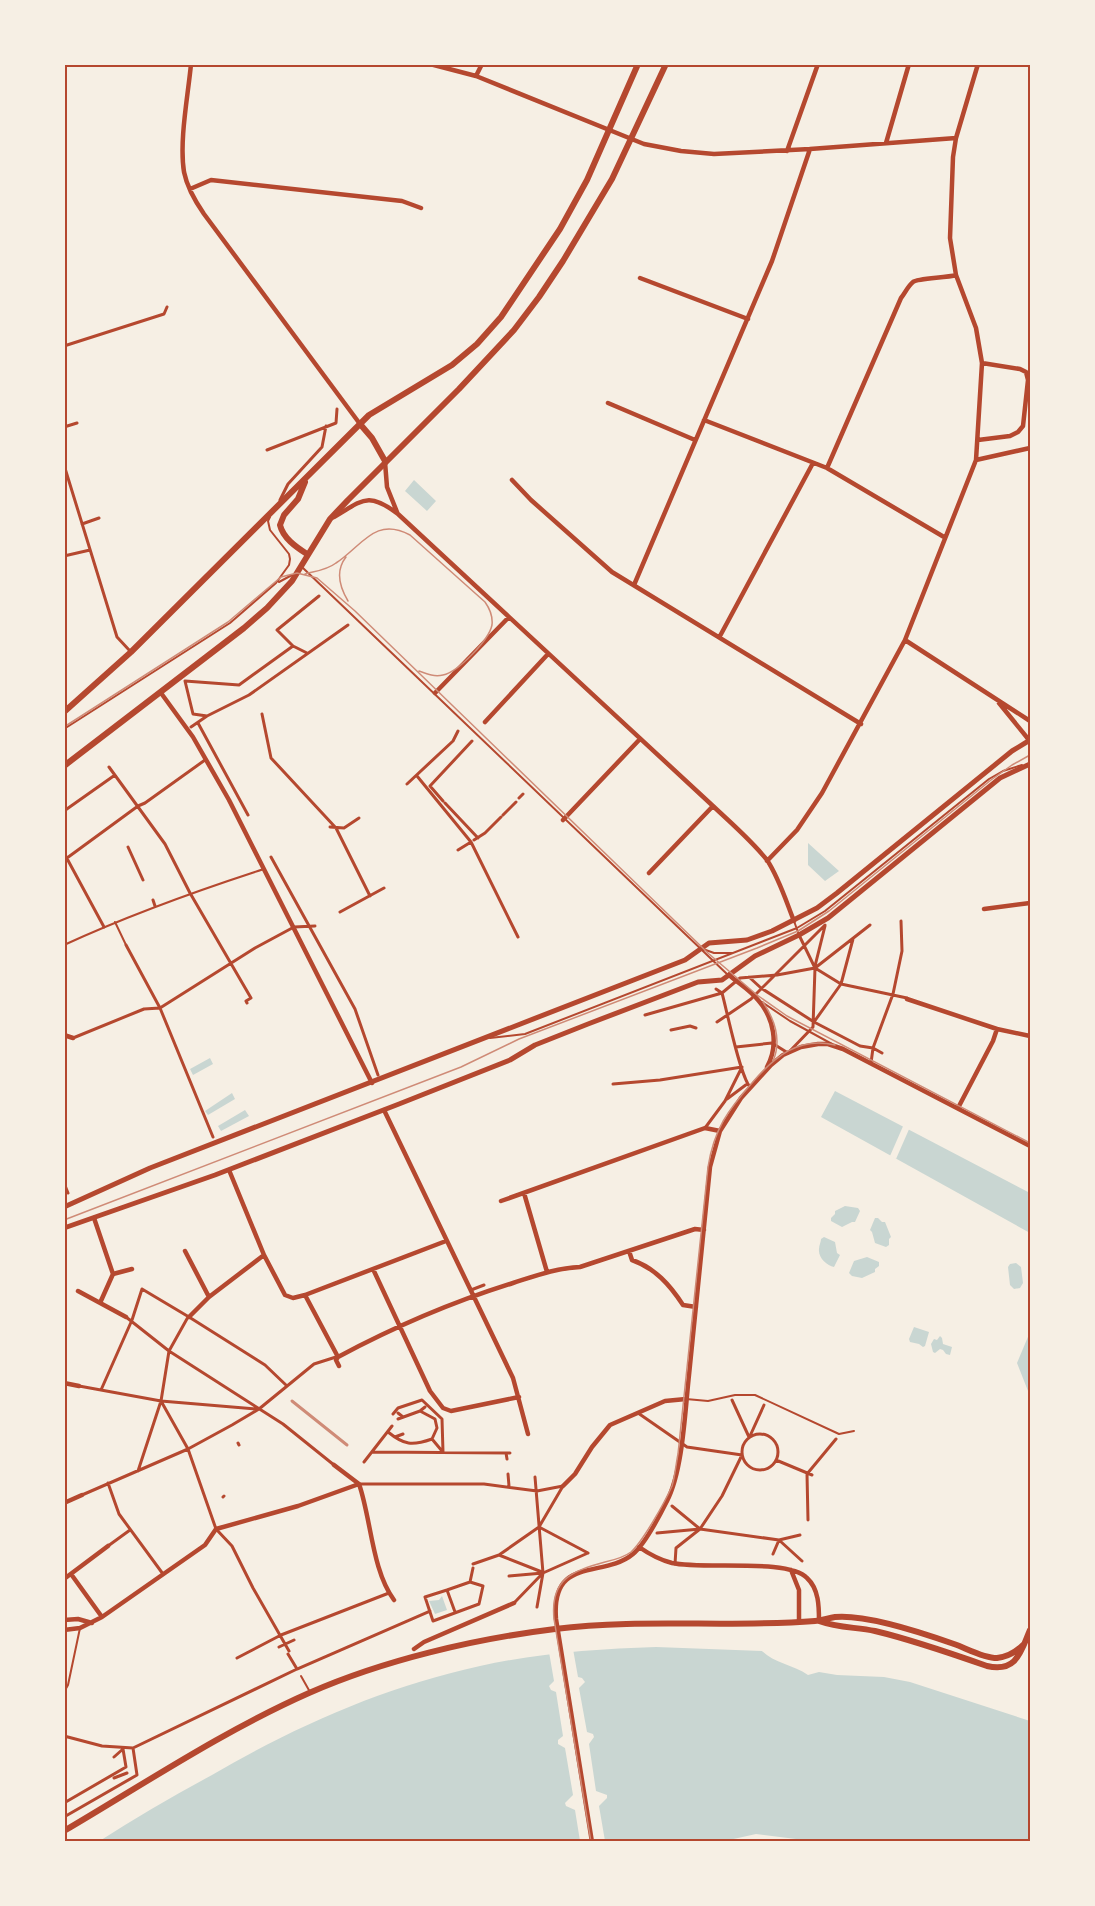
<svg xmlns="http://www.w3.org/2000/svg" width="1095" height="1906" font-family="Commissioner,sans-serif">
  <rect width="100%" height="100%" fill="#f6efe4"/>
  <!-- water -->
  <path fill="#c9d6d2" d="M414 480 436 501 427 511 405 491Z
    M808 843 839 871 825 881 808 865Z
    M210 1058 213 1064 193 1075 190 1069Z
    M835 1091 1030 1193V1233L821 1117Z
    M232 1093 235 1099 208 1115 205 1111Z
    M245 1110 249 1116 221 1131 218 1126Z
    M845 1206 858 1208 860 1211 855 1222H852L842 1227 831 1221V1218L835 1214V1211Z
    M875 1218H878L882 1222H885L891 1237 889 1239V1245L886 1247 875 1243 872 1232 870 1230Z
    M824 1237 835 1242 837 1253 840 1255 834 1267C827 1265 818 1258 819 1249 819 1245 821 1242 821 1239Z
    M867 1257 879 1262V1266L875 1269V1272L862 1278 852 1276 849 1273 854 1261Z
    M1016 1263 1021 1267 1023 1283 1020 1288 1014 1289 1010 1285 1008 1267 1010 1264Z
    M914 1327 929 1332 925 1346 923 1347 919 1344 910 1342 909 1339Z
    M1030 1332V1396L1017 1363Z
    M940 1336 942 1338 943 1344 952 1347 950 1355 946 1354 943 1350 940 1349 935 1353 933 1352 931 1344 934 1339 937 1340Z
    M442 1596 447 1610 435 1614 429 1601 439 1600Z
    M656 1647 762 1651C774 1663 794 1665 808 1675L819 1672 837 1675 884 1677 910 1682 1030 1721V1841L820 1842 756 1834 729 1840 692 1842H98C135 1818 173 1796 212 1775 296 1726 384 1687 480 1666 538 1653 597 1649 656 1647Z"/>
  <!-- pier -->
  <path fill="#f6efe4" d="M904 1124 910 1127 896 1159 890 1156Z
    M573 1649 578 1677 582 1678 585 1682 579 1688 587 1732 593 1734 594 1737 589 1744 596 1791 607 1795V1798L599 1806 605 1841H580L575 1810 566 1806 565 1803 573 1795 565 1748 558 1744V1740L563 1736 556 1692 551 1690 549 1686 554 1681 549 1652Z"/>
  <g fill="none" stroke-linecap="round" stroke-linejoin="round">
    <!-- service -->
    <path stroke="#b5482f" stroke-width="2" d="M303 568 728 975
      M279 582 292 575
      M64 729 230 623 276 583 289 565 290 559 289 554 270 530 268 521 270 517
      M794 921 799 935
      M115 922 126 945
      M64 945C129 915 196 891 264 869
      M703 949 714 953H732
      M762 1002 790 1021 832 1044
      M490 1038 525 1034 797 928 825 911 989 779 1003 771 1022 765
      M686 1399 708 1401 735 1395H755L839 1434 854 1431
      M301 1676 310 1692
      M64 1692 68 1685 80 1628"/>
    <!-- pedestrian -->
    <path stroke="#b5482f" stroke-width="3" d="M64 346 164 314 167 307
      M64 427 77 423
      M267 450 336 423 337 409
      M64 465 117 637 130 651
      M280 500 288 484 322 447 326 426
      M82 524 99 518
      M64 556 90 550
      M293 646 307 653
      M262 714 271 758 336 828 370 896
      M207 716 193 714 185 681 239 685 293 646 277 630 319 596
      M198 723 248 815
      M191 727 207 716 249 695 348 625
      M109 767 165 844 190 893 251 998 246 1001 247 1003
      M417 776 471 842 518 937
      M407 784 453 741 458 731
      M519 798 523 794
      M443 801 430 786 472 741
      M445 803 478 838
      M64 811 115 775
      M503 815 516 802
      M330 827 344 828 359 818
      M474 840 485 833 501 817
      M128 847 143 880
      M458 850 471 842
      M64 853 104 927
      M271 857 355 1009 378 1075
      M67 858 138 806 145 803 205 760
      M153 900 155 906
      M340 912 384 888
      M126 945 160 1008 213 1137
      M815 966 825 926
      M815 968 870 925
      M749 977 761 988 814 1022 860 1046 873 1048 882 1053
      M716 989 722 993C727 1011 740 1076 750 1087
      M645 1015 722 993 740 978 777 975 815 968 841 984 907 998
      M717 1022 751 999 825 925
      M814 1022 841 984 853 939
      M671 1030 690 1026 696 1028
      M73 1038 144 1009 160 1008 255 948 294 927 315 926
      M736 1047 772 1043 788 1053 813 1027 815 968 799 935
      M871 1063 873 1048 893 994 902 951 901 921
      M613 1084 660 1080 742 1067
      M727 1099 747 1084
      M705 1128 725 1101 742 1067
      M64 1183 68 1193
      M471 1290 484 1285
      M126 1317 169 1351 283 1424 334 1465
      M79 1386 161 1401 256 1409
      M101 1390 132 1320 142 1289 189 1317 265 1365 287 1386
      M732 1400 749 1437
      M161 1401 188 1449 216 1529 232 1546 253 1588 289 1651
      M420 1411 435 1419 437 1428 432 1439
      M398 1413 403 1417
      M638 1413 687 1447 742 1455 722 1496 700 1529 676 1548 675 1564
      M393 1414 398 1408 422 1400 442 1419 443 1452
      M398 1419 420 1411 425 1407
      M388 1432C404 1445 412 1446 432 1439L442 1451
      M742 1452a18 18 0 1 1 36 0a18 18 0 1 1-36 0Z
      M750 1436 764 1405
      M395 1437 403 1434
      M238 1443 239 1445
      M372 1452 510 1453
      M506 1453 507 1459
      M776 1460 812 1475
      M364 1462 392 1426
      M138 1471 161 1401 169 1351 188 1317
      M508 1474 509 1486
      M535 1477 543 1573 537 1607
      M108 1483 119 1514 163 1574
      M359 1484H484L537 1491 563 1486
      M82 1495 188 1449 232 1425 259 1409 314 1364 336 1357
      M223 1497 224 1496
      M808 1520 807 1474 836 1439
      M539 1527 588 1553
      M700 1529 779 1540 800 1535
      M657 1533 700 1529 672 1506
      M779 1540 802 1561
      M108 1546 130 1530
      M773 1554 779 1540
      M499 1555 539 1527 563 1486
      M473 1564 499 1555 542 1572
      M509 1576 543 1573 588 1553
      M470 1582 473 1568
      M447 1590 470 1582 483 1586 479 1604 433 1621 425 1597 447 1590 455 1612
      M514 1603 542 1574
      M279 1647 294 1640
      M288 1654 297 1669
      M237 1658 281 1635 389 1593
      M64 1736 102 1746 133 1748 297 1669 430 1611
      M114 1757 123 1749
      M114 1778 127 1773
      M64 1803 126 1767 123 1749
      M64 1817 137 1775 133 1748"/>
    <!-- minor -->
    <path stroke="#b5482f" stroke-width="4.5" d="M191 64C188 96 179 141 184 172 187 187 195 201 204 214L360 424
      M430 64 476 76 644 144 681 151 714 154 810 149 956 138
      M476 76 482 64
      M886 143 909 64
      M787 151 818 64
      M190 189 211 180 402 201 421 208
      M640 278 748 319
      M608 403 695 440
      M704 420 827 468 944 537
      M978 440 1010 436 1018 432 1023 426 1028 380 1026 372 1020 369 982 363
      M976 460 1030 448
      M385 462 387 487 397 512
      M827 468 901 298C905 293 908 286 913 282 918 278 946 278 956 275
      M512 480 531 500 612 572 861 724
      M334 517C363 500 368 491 398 514L713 806C731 823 752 841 767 860 779 878 786 901 794 921
      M634 585 772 261 810 149
      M720 636 813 463
      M905 640 1030 721
      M161 693 193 737 229 800 372 1083
      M435 693 508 618
      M999 703 1029 740
      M485 722 548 654
      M563 820 640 739
      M767 861 797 830 822 793 905 640 976 460 982 363 976 328 956 275 950 238 953 157 956 138 978 64
      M649 873 713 806
      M984 909 1030 903
      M729 975C738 983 750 990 758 1000 774 1018 779 1045 767 1067
      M907 999 997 1029 1030 1036
      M64 1035 73 1038
      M958 1108 993 1041 997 1029
      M384 1110 513 1378 528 1434
      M229 1170 264 1255 285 1295 293 1298 305 1295 446 1241
      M524 1193 547 1272
      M501 1201 705 1128 720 1131
      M94 1218 113 1274 100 1303
      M185 1251 209 1297
      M629 1251 632 1260C655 1268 670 1285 683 1305L696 1307
      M373 1269 430 1391 443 1408 451 1411 519 1397
      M113 1274 132 1269
      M78 1291 126 1317
      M305 1295 338 1357 336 1360 339 1366
      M189 1317 209 1297 264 1255
      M338 1357C394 1327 452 1302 513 1283 535 1276 556 1268 580 1267L695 1229 704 1230
      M64 1383 79 1386
      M334 1465 359 1484
      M359 1484C371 1518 372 1571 394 1600
      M563 1486 575 1474 592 1447 610 1425 665 1401 686 1399
      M64 1503 82 1495
      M639 1547C649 1554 660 1560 672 1563 703 1570 788 1558 807 1578 819 1589 819 1607 819 1621
      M791 1570 799 1590V1622
      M71 1574 102 1617
      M64 1579 108 1546
      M64 1620 78 1619 92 1623
      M64 1630 80 1628 102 1617 205 1545 216 1529 298 1506 359 1484
      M414 1649 424 1642 514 1603
      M592 1842 556 1619C551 1555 603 1579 633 1554 645 1544 660 1515 667 1501 683 1470 685 1411 689 1375 696 1306 703 1237 710 1167L720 1131 741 1098 771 1065 783 1055 801 1047 818 1044H828L843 1049 1030 1146"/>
    <!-- tertiary -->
    <path stroke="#b5482f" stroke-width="5" d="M64 1207 150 1168 685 960 709 943 747 940 772 931 817 908 837 893 1012 751 1030 740
      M64 1228 215 1175 399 1104 510 1060 535 1045 588 1024 698 982 722 980 755 956 799 935 828 918 1000 778 1030 764"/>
    <!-- secondary -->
    <path stroke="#b5482f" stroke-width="6" d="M360 424 372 438 385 461
      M305 482 298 499 284 515 280 525C283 538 296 547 307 554
      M64 712 131 652 369 415 452 365 477 344 501 317 560 229 587 180 638 64
      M64 766 244 628 267 608 292 581 330 519 348 500 459 389 514 330 539 297 563 261 612 179 666 64
      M819 1621C838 1628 856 1627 875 1631 913 1640 950 1653 987 1666 1017 1673 1021 1651 1030 1630
      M64 1831C144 1784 223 1731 309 1693 384 1660 474 1639 555 1629 641 1618 728 1628 815 1621 821 1621 828 1618 835 1617 867 1614 923 1633 954 1644 966 1648 983 1658 997 1658 1008 1657 1016 1652 1024 1644"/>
    <!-- tram -->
    <path stroke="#cf8b77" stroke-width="1.5" d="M346 557C335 571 339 586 348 601
      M305 574C316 571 327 570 336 563 362 546 375 516 410 535L485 602C490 609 493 616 492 625 489 640 458 672 443 675 434 677 427 674 419 671
      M64 727 228 622 281 577 297 573 317 578 355 611 709 954 757 995 787 1016 1030 1143
      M763 1002C775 1020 782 1040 773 1061
      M64 1220 461 1067 519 1039 757 948 798 931 829 911 991 780 1012 765 1030 755
      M591 1842 554 1619C550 1579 572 1571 605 1562 614 1560 623 1558 631 1552 643 1541 665 1502 672 1486 675 1476 676 1464 678 1454L708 1167C714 1129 728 1110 752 1083 774 1057 799 1036 835 1045"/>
    <!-- rail -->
    <path stroke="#cf8b77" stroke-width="3" d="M292 1401 347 1445"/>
  </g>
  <!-- border -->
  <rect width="1095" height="1906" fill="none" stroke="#f6efe4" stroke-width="132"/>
  <rect x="66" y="66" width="963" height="1774" fill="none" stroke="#b5482f" stroke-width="2"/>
</svg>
